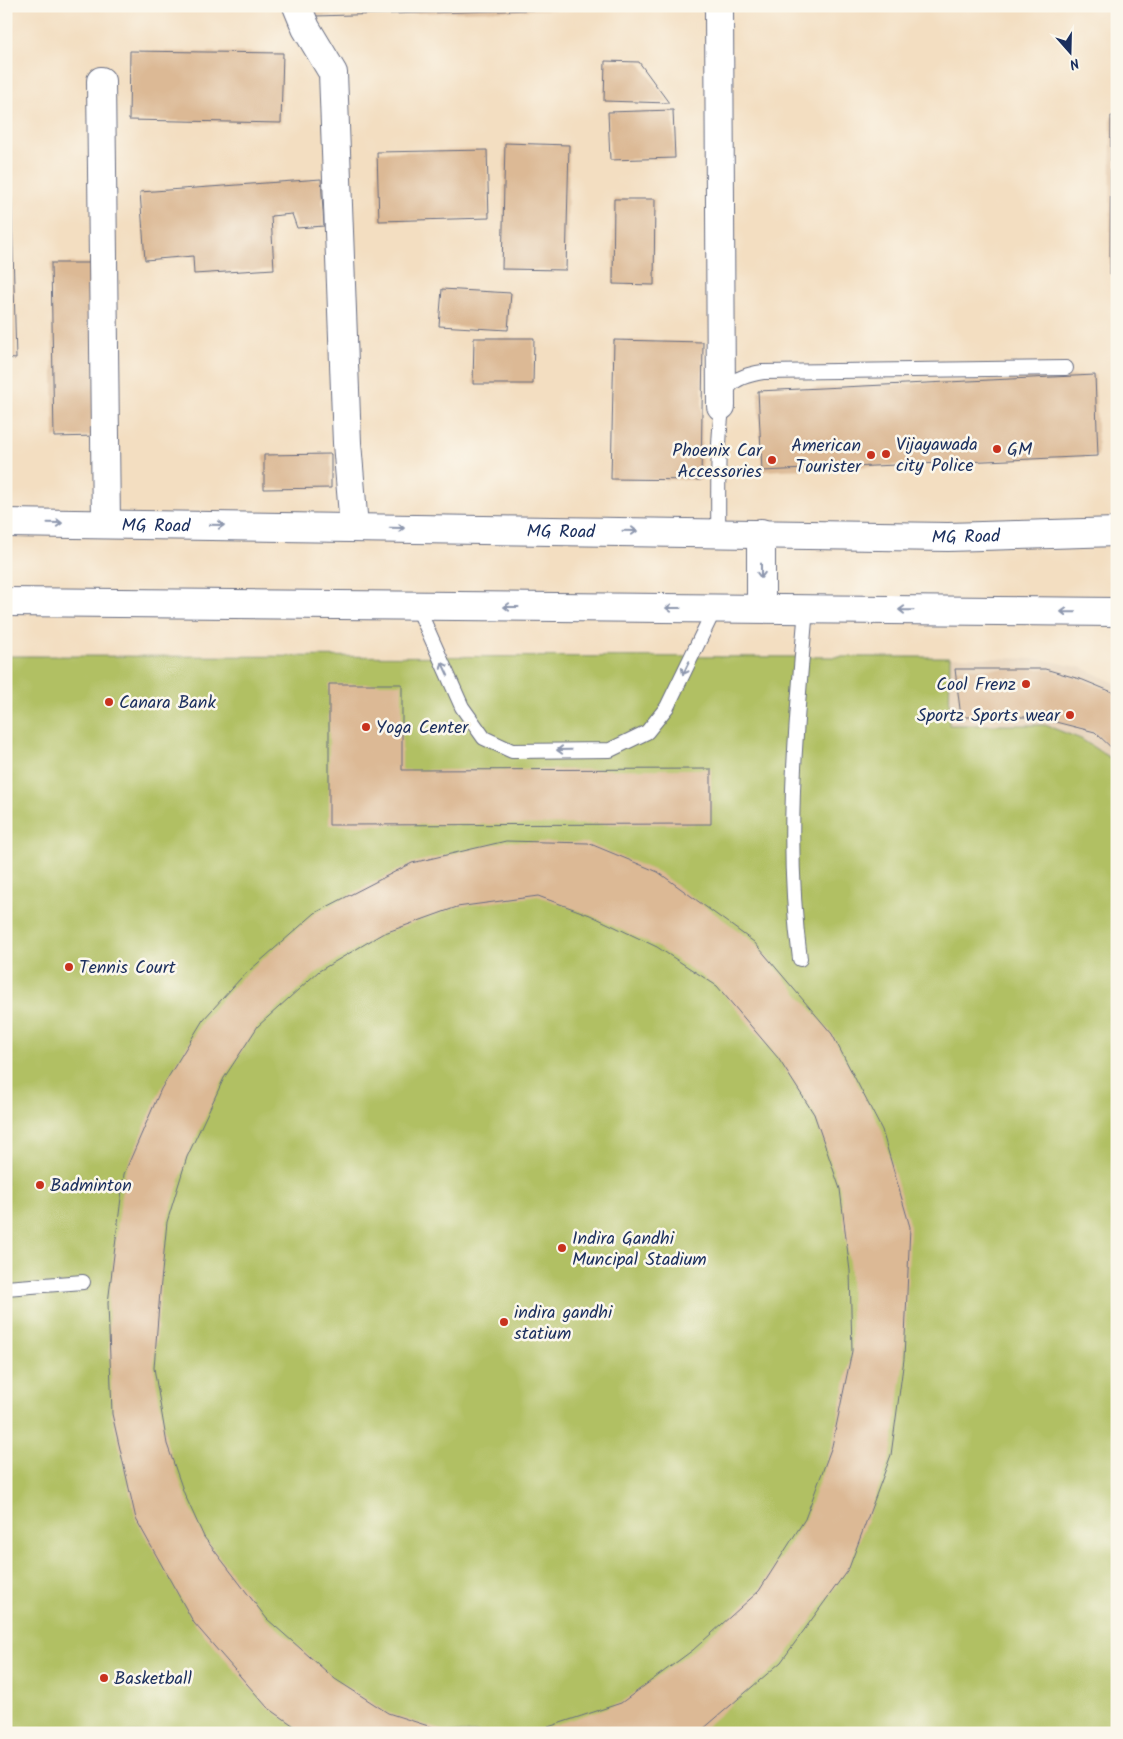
<svg xmlns="http://www.w3.org/2000/svg" width="1123" height="1739" font-family="Kalam,sans-serif">
  <rect width="100%" height="100%" fill="#fbf7ec"/>
  <filter id="ink" filterUnits="userSpaceOnUse"><feTurbulence type="fractalNoise" baseFrequency=".02" numOctaves="2"/><feDisplacementMap in="SourceGraphic" scale="10" xChannelSelector="R" yChannelSelector="G"/><feConvolveMatrix kernelMatrix="1 2 1 2 8 2 1 2 1" color-interpolation-filters="sRGB"/></filter>
  <filter id="wash" filterUnits="userSpaceOnUse"><feTurbulence type="fractalNoise" baseFrequency=".0096" numOctaves="4" result="noise"/><feDisplacementMap in="SourceGraphic" scale="20" xChannelSelector="R" yChannelSelector="G"/><feGaussianBlur stdDeviation="1.12" result="paint"/><feColorMatrix in="noise" values="0 0 0 0 0 0 0 0 0 0 0 0 0 0 0 0 0 1.4 0 .05"/><feComposite in="paint" operator="in"/></filter>
  <g filter="url(#wash)">
    <rect width="100%" height="100%" fill="#f3dec1"/>
    <!-- built -->
    <path fill="#e5d0b7" d="M950 657 1040 659 1083 668 1117 684V764L1113 760 949 725Z"/>
    <!-- green -->
    <path fill="#b1c063" stroke="#667860" d="M6 656 950 657 949 725H1045L1081 739 1113 760 1117 764V1733H6Z"/>
    <g id="blocks">
      <!-- building -->
      <path fill="#dcb995" d="M315 6H570V9L315 16Z
        M130 51 283 53 281 123 129 120Z
        M605 61 639 62 669 103 604 101Z
        M6 65H8L16 359 6 358Z
        M673 110 675 158 610 160 608 112Z
        M1111 116H1117V275L1110 274Z
        M505 143 569 145 566 270 502 269Z
        M487 150 489 218 379 221 377 152Z
        M321 179 324 226 297 228 292 214 271 216 274 269 194 274 193 256 145 260 140 192Z
        M614 199H655L654 285 613 284Z
        M51 263H93L96 436 54 437Z
        M442 289 511 293 508 330 439 326Z
        M474 338H534L533 384H473Z
        M614 340 703 342 701 480 611 479Z
        M1095 375 1098 456 762 471 758 391Z
        M331 454V488L264 489V455Z
        M955 669H1045L1083 680 1117 694V753L1095 732 1036 717H961Z
        M329 684H402V770L711 769V824L329 825Z
        M506 841 588 843 658 872 754 942 832 1034 882 1130 910 1227 904 1359 891 1455 849 1568 781 1662 702 1730 696 1733H501L542 1729 621 1703 693 1650 759 1591 805 1519 832 1446 852 1351 850 1271 840 1189 814 1114 778 1058 717 986 657 947 590 915 538 896 457 907 382 934 319 971 258 1026 224 1078 187 1157 167 1222 160 1292 154 1368 167 1444 184 1493 204 1537 267 1619 335 1679 388 1713 447 1732 304 1733 267 1707 194 1623 136 1519 112 1414 108 1303 124 1174 161 1089 203 1020 241 978 315 913 412 863Z"/>
    </g>
  </g>
  <g filter="url(#ink)">
    <use href="#blocks" fill-opacity="0" stroke="#676c81" stroke-width="1"/>
    <g fill="none" stroke-linecap="round" stroke-linejoin="round">
      <defs>
        <path id="service" d="M718 532C719 504 715 407 729 387 736 377 751 374 763 372L1066 368
          M417 606 462 707 484 738 512 751 610 750 647 732 667 707 715 608
          M800 959C784 842 796 725 806 609
          M6 1288 83 1282"/>
        <path id="minor" d="M297 6 306 28 333 73 347 443 354 527
          M719 6 721 406
          M101 81 106 524"/>
        <g id="secondary">
          <path id="s1" d="M6 523 948 537 1117 532"/>
          <path d="M6 602 1117 612"/>
        </g>
        <path id="primary" d="M761 608V533"/>
      </defs>
      <!-- service casing -->
      <use href="#service" stroke="#676c81" stroke-width="16"/>
      <!-- minor casing -->
      <use href="#minor" stroke="#676c81" stroke-width="30"/>
      <!-- secondary casing -->
      <use href="#secondary" stroke="#676c81" stroke-width="30"/>
      <!-- primary casing -->
      <use href="#primary" stroke="#676c81" stroke-width="30"/>
      <!-- service -->
      <use href="#service" stroke="#fff" stroke-width="14"/>
      <!-- minor -->
      <use href="#minor" stroke="#fff" stroke-width="28"/>
      <!-- secondary -->
      <use href="#secondary" stroke="#fff" stroke-width="28"/>
      <!-- primary -->
      <use href="#primary" stroke="#fff" stroke-width="28"/>
    </g>
    <!-- one-way arrows -->
    <defs><path id="oneway-shaft" d="M-6 0H5M1.5-3L5.5 0L1.5 3" fill="none" stroke-width="1.6" stroke-linecap="round" stroke-linejoin="round" transform="scale(1.25)"/></defs>
    <g stroke="#8d97ae">
      <use href="#oneway-shaft" transform="translate(55 523) rotate(1)"/>
      <use href="#oneway-shaft" transform="translate(217 525) rotate(1)"/>
      <use href="#oneway-shaft" transform="translate(397 528) rotate(1)"/>
      <use href="#oneway-shaft" transform="translate(630 531) rotate(1)"/>
      <use href="#oneway-shaft" transform="translate(761 571) rotate(90)"/>
      <use href="#oneway-shaft" transform="translate(511 607) rotate(-180)"/>
      <use href="#oneway-shaft" transform="translate(673 608) rotate(-180)"/>
      <use href="#oneway-shaft" transform="translate(906 610) rotate(-179)"/>
      <use href="#oneway-shaft" transform="translate(1068 612) rotate(-179)"/>
      <use href="#oneway-shaft" transform="translate(686 668) rotate(116)"/>
      <use href="#oneway-shaft" transform="translate(445 669) rotate(-115)"/>
      <use href="#oneway-shaft" transform="translate(564 750) rotate(179)"/>
    </g>
  </g>
  <!-- markers -->
  <g fill="#c8321e" stroke="#fbf7ec" stroke-width="2">
    <circle cx="997" cy="449" r="5"/>
    <circle cx="886" cy="454" r="5"/>
    <circle cx="871" cy="455" r="5"/>
    <circle cx="772" cy="460" r="5"/>
    <circle cx="1026" cy="684" r="5"/>
    <circle cx="109" cy="702" r="5"/>
    <circle cx="1070" cy="715" r="5"/>
    <circle cx="366" cy="727" r="5"/>
    <circle cx="69" cy="967" r="5"/>
    <circle cx="40" cy="1185" r="5"/>
    <circle cx="562" cy="1248" r="5"/>
    <circle cx="504" cy="1322" r="5"/>
    <circle cx="104" cy="1678" r="5"/>
  </g>
  <g text-anchor="middle" stroke-width="5" stroke-linejoin="round" paint-order="stroke">
    <!-- poi labels -->
    <g font-size="18" fill="#1b2f5e" stroke="#fbf7ec" text-anchor="start">
      <text x="896" y="450">Vijayawada<tspan x="896" dy="21">city Police</tspan></text>
      <text x="861" y="451" text-anchor="end">American<tspan x="861" dy="21">Tourister</tspan></text>
      <text x="1007" y="455">GM</text>
      <text x="762" y="456" text-anchor="end">Phoenix Car<tspan x="762" dy="21">Accessories</tspan></text>
      <text x="1016" y="690" text-anchor="end">Cool Frenz</text>
      <text x="119" y="708">Canara Bank</text>
      <text x="1060" y="721" text-anchor="end">Sportz Sports wear</text>
      <text x="376" y="733">Yoga Center</text>
      <text x="79" y="973">Tennis Court</text>
      <text x="50" y="1191">Badminton</text>
      <text x="572" y="1244">Indira Gandhi<tspan x="572" dy="21">Muncipal Stadium</tspan></text>
      <text x="514" y="1318">indira gandhi<tspan x="514" dy="21">statium</tspan></text>
      <text x="114" y="1684">Basketball</text>
    </g>
    <!-- street labels -->
    <g font-size="18" fill="#1b2f5e" stroke="#fbf7ec">
      <text dy="6" stroke="none"><textPath href="#s1" startOffset="150">MG Road</textPath></text>
      <text dy="6" stroke="none"><textPath href="#s1" startOffset="555">MG Road</textPath></text>
      <text dy="6" stroke="none"><textPath href="#s1" startOffset="960">MG Road</textPath></text>
    </g>
  </g>
  <!-- margin -->
  <rect width="1123" height="1739" fill="none" stroke="#fbf7ec" stroke-width="25"/>
  <!-- north arrow -->
  <g transform="translate(1070 52) rotate(160)" stroke="#fbf7ec" stroke-width="4" paint-order="stroke">
  <path d="M0-4L9 19L0 12L-9 19Z" fill="#1b2f5e"/>
  <text y="-8" font-size="14" font-weight="bold" text-anchor="middle" fill="#1b2f5e">N</text>
  </g>
</svg>
